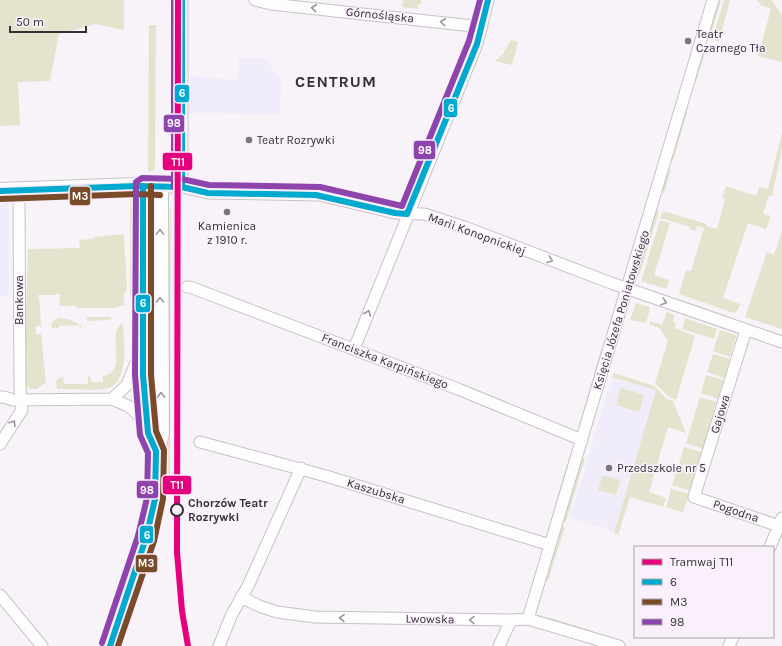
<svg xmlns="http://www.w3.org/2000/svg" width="782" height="646" font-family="Karla,sans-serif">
  <rect width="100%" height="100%" fill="#f8f3f8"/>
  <!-- education -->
  <path fill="#f0ecfa" d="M239 57 265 59 283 82 281 85 280 115 222 113H189L190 76 238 80Z
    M0 202H9V297L0 296Z
    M612 377 656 389 614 533 601 527 570 518Z"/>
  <!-- green -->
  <path fill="#e3e3ce" d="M0 0H124V30L95 24 59 34 50 81 18 82 20 125 0 126Z
    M403 0H421V4H418V9L402 7Z
    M719 0H721L710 37 708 36Z
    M724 0H730L719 42 716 41 713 37Z
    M757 0H772L782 15V62L758 56 771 9 761 5Z
    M149 25H156L155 165 154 170 148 172Z
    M511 40 518 42 512 65 495 61 503 54Z
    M704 48 706 49 696 82 694 81Z
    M685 111 687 112 673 161 671 160Z
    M782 133V149L772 196H769L763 213 771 216 766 229 748 223 723 298 740 304 738 310 734 313 679 294 686 270 691 271 704 228 697 226 695 231 690 229V227L660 218 663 211 707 224 706 226 717 229 725 199 722 198 726 186 756 196 759 187 768 189Z
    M669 169 671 170 664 193 662 192Z
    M130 195 135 200C136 210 132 220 131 231 131 251 135 279 130 298Z
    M170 205 171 209 170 481 166 480 167 272 169 263Z
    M656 211H659L640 274 637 273Z
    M660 220 670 223 654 275 669 280 667 289 641 281Z
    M782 231V329L745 317 767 252 774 255Z
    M124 234 127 289 124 295V305L114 308H76V306H59L60 294H56V295H38L40 306 41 326H36V334H41L46 382 37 389H30L29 387 24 386 28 249 80 248 79 240 93 239 94 237Z
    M151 270 155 343V435L149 382Z
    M679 299 736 319V320L678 301Z
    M636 303 649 307 650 309 646 323 630 320Z
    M667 312 675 315 673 322 676 323 675 328 695 336 676 400 669 397 655 383 668 341 663 334 661 329 649 324 650 321 662 325Z
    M87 317H111L112 319 110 320 87 321 86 318Z
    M60 318 71 320 81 325 82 327 80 328 79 325 59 326V328H52C50 323 55 319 60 318Z
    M685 318 717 329 714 339 688 331 682 329Z
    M122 322C125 338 129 381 109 388 101 391 68 389 57 389L56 381 61 377H63L64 384H88V376H90L91 382H103V376C124 374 113 346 116 333 117 329 120 325 122 322Z
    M720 330 736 335V337L730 357 713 351Z
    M601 350 603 351 581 426 578 429Z
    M713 354 730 359 724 378 707 372Z
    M614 373 654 386 667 399 673 401 686 433 668 427 649 492 666 498 663 507 630 497 618 535 614 533 656 390 612 377Z
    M706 375 723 380 718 399 701 393Z
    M621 388 644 395 639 412 616 405Z
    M700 397 716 402 703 449 686 443Z
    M573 446 574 450 557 504H555Z
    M684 447 702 452 696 470 679 464Z
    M582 458 585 459 566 522 562 521Z
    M678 468 695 473 690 491 672 485Z
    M603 475 620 480 616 495 598 490Z
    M671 489 689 494 684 510 682 512 666 507Z
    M561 526 565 527 548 581H544Z
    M547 617 594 631V632L546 618Z"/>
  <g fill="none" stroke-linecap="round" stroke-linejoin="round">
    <defs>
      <path id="street" d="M255 0 271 4 482 27
        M160 187H182L208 193 319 195 395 213 424 214 467 228 611 283 782 342
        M182 187V0
        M187 287H190L458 389 582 440
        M746 330 694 497 779 526
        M354 349 477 44 488 0
        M0 397H4L13 400 112 399 128 406 133 410 140 417 146 428
        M112 399 127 385 140 353
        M200 442 326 476 550 545
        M0 444 22 410 20 388 19 199
        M770 547 782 518
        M0 595 42 646
        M241 597 259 606 277 612 315 617 511 620 528 619 619 646
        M528 619 713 0
        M219 646 232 614 248 586 301 468
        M499 646 511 620
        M729 646 733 637"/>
      <path id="secondary" d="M143 186V375L148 433 156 451
        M0 191 137 186 160 187 161 434 156 451 155 499 149 527 110 646"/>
    </defs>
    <!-- street casing -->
    <use href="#street" stroke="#c5c2c5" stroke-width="13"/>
    <!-- secondary casing -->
    <use href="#secondary" stroke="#c5c2c5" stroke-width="18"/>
    <!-- street -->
    <use href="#street" stroke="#fefdfe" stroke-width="11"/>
    <!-- secondary -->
    <use href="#secondary" stroke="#fefdfe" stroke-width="16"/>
    <defs>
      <path id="bus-1" d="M182 0V187
        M0 191 137 186 182 187 208 193 316 195 395 213 407 214
        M407 214 477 44 488 0
        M110 646 146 538 155 499 156 451 148 433 143 375V186"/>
      <path id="bus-2" d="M0 199 137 194 160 195
        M118 646 154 541 163 499 164 450 156 431 151 375V186"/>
      <path id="bus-3" d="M174 0V187
        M102 643 138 536 147 498 148 453 140 435 135 375 136 182 142 178 182 179 209 185 320 187 402 206 469 41 480 0"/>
    </defs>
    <!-- bus-1 casing -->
    <use href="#bus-1" stroke="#faf0fb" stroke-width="9"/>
    <!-- bus-2 casing -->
    <use href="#bus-2" stroke="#faf0fb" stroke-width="9"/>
    <!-- bus-3 casing -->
    <use href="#bus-3" stroke="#faf0fb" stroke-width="9"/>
    <!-- bus-1 -->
    <use href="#bus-1" stroke="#00a9ce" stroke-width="6"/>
    <!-- bus-2 -->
    <use href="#bus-2" stroke="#7a4b2a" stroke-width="6"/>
    <!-- bus-3 -->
    <use href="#bus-3" stroke="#8e44ad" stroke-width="6"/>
    <defs>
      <path id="tram-1" d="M178 0 177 552 182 611 188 646"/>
    </defs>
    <!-- tram-1 casing -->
    <use href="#tram-1" stroke="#faf0fb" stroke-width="9"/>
    <!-- tram-1 -->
    <use href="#tram-1" stroke="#e5007d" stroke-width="6"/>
  </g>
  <!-- one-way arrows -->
  <defs><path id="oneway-chevron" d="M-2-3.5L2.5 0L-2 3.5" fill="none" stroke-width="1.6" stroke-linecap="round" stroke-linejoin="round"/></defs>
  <g stroke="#99979a">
    <use href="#oneway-chevron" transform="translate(314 8) rotate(-174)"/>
    <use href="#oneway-chevron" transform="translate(443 22) rotate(-174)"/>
    <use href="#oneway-chevron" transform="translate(160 232) rotate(-90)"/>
    <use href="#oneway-chevron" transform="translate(550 260) rotate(21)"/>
    <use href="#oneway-chevron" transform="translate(160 300) rotate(-91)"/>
    <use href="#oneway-chevron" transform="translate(664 302) rotate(19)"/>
    <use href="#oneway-chevron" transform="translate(368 313) rotate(-68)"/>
    <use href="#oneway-chevron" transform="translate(161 395) rotate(-90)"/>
    <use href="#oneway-chevron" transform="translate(13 423) rotate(-58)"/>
    <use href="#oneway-chevron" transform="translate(342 618) rotate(-179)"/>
    <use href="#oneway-chevron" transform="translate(472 620) rotate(-179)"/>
  </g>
  <!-- markers -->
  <g fill="#797579" stroke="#faf0fb" stroke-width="1.5">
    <circle cx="688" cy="41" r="4"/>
    <circle cx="249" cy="140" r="4"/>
    <circle cx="227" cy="212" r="4"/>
    <circle cx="609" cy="468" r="4"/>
  </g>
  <circle fill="#faf0fb" stroke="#343135" stroke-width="2" cx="177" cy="510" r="6"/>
  <g text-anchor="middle" stroke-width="3" stroke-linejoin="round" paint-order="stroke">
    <!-- street labels -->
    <g font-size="12" fill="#343135" stroke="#faf0fb">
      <text transform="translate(380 15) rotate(6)" y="4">Górnośląska</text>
      <text transform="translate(477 234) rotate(20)" y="4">Marii Konopnickiej</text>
      <text transform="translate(19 300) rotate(-90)" y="4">Bankowa</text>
      <text transform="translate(621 310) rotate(-73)" y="4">Księcia Józefa Poniatowskiego</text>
      <text transform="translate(385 361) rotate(21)" y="4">Franciszka Karpińskiego</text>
      <text transform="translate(720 414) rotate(-73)" y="4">Gajowa</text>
      <text transform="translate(376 491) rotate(17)" y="4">Kaszubska</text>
      <text transform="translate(736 511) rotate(19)" y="4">Pogodna</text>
      <text transform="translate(430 619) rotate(1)" y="4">Lwowska</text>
    </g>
    <!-- poi labels -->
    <g font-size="12" fill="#343135" stroke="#faf0fb" text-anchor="start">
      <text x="696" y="38">Teatr<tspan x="696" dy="14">Czarnego Tła</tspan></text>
      <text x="257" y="144">Teatr Rozrywki</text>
      <text x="227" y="230" text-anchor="middle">Kamienica<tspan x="227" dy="14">z 1910 r.</tspan></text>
      <text x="617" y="472">Przedszkole nr 5</text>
    </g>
    <!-- stop labels -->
    <g font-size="12" font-weight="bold" fill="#343135" stroke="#faf0fb" text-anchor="start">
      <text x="188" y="507">Chorzów Teatr<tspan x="188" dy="14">Rozrywki</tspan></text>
    </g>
    <!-- district labels -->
    <g font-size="16" font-weight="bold" letter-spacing="1" fill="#352d36" stroke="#faf0fb">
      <text x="336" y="87">CENTRUM</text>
    </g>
  </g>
  <g stroke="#faf0fb" stroke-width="1.5">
    <rect x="174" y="84" width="16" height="19" rx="4" fill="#00a9ce"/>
    <rect x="443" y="98" width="15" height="20" rx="4" fill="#00a9ce"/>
    <rect x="163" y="114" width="22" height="19" rx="4" fill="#8e44ad"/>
    <rect x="413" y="140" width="23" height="20" rx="4" fill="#8e44ad"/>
    <rect x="162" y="152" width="31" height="19" rx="4" fill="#e5007d"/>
    <rect x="69" y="186" width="22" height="20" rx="4" fill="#7a4b2a"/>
    <rect x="135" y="294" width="16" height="19" rx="4" fill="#00a9ce"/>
    <rect x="162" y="475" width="30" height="20" rx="4" fill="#e5007d"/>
    <rect x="136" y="480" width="23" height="19" rx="4" fill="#8e44ad"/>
    <rect x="139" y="525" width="15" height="19" rx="4" fill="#00a9ce"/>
    <rect x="135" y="554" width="23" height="19" rx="4" fill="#7a4b2a"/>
  </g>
  <g font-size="11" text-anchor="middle" font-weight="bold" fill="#fff">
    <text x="182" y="97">6</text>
    <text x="451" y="112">6</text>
    <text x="174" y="127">98</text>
    <text x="425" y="154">98</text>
    <text x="178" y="166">T11</text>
    <text x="80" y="200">M3</text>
    <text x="143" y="307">6</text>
    <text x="177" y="489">T11</text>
    <text x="147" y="494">98</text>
    <text x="147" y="539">6</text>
    <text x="146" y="567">M3</text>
  </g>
  <!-- legend -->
  <rect x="634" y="546" width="140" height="92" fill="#faf0fb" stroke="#aba4ac"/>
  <rect x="642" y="559" width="20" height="6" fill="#e5007d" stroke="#aba4ac"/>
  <text x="670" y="566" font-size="12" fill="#343135">Tramwaj T11</text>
  <rect x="642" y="579" width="20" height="6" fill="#00a9ce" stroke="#aba4ac"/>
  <text x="670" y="586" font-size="12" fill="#343135">6</text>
  <rect x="642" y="599" width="20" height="6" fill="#7a4b2a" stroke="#aba4ac"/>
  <text x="670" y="606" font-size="12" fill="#343135">M3</text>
  <rect x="642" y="619" width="20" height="6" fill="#8e44ad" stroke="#aba4ac"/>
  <text x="670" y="626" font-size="12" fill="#343135">98</text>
  <!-- scale -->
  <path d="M10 26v6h76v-6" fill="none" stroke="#343135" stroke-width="2"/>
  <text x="16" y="26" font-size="12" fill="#343135" stroke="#faf0fb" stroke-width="3" paint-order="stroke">50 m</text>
</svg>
